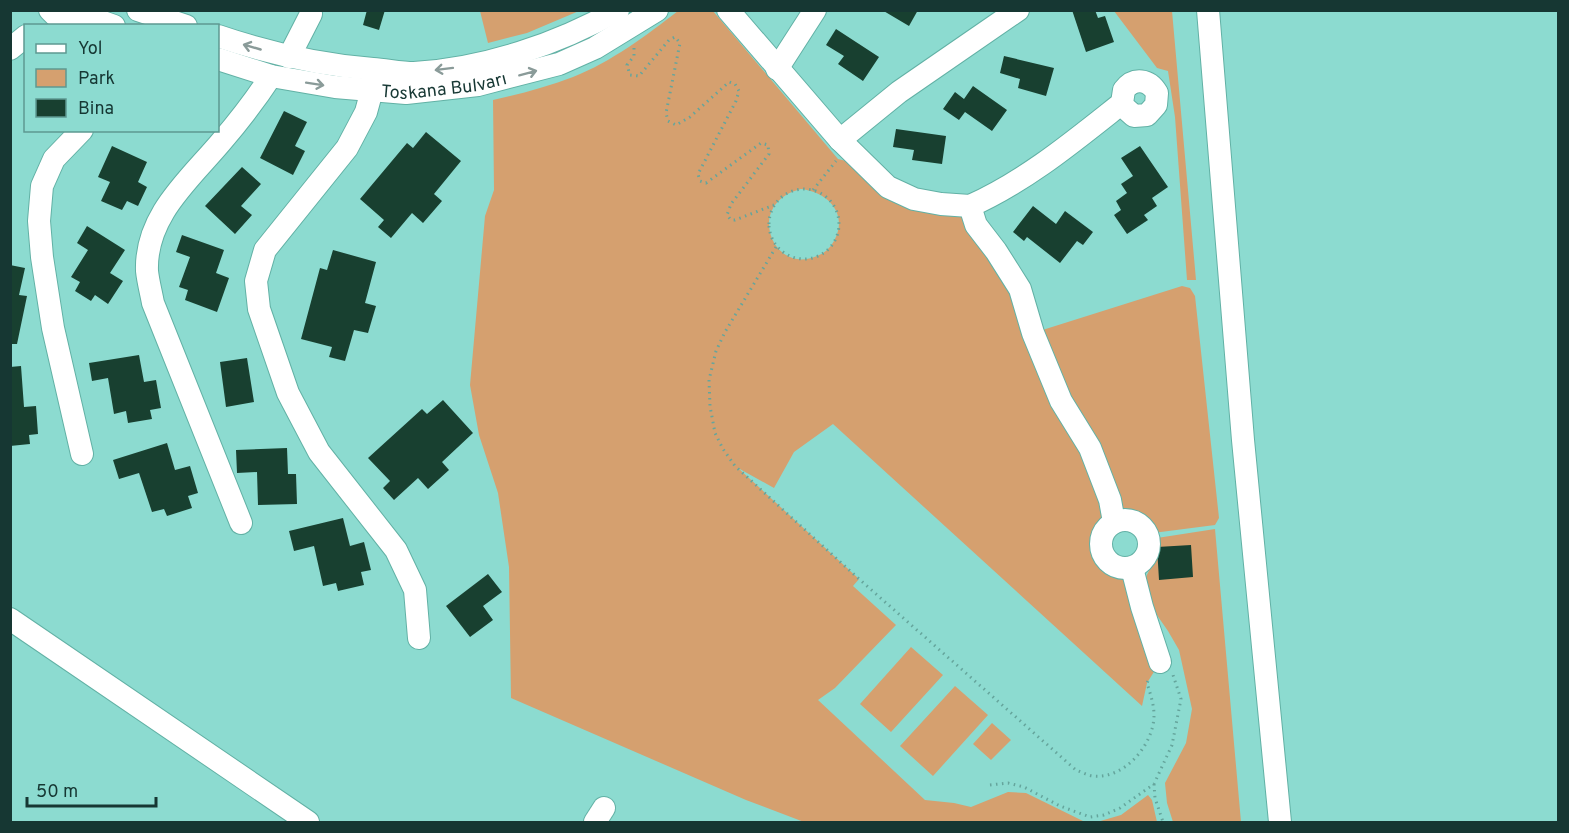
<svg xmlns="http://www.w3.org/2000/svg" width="1569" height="833" font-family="Overpass,sans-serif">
  <rect width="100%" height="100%" fill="#8cdbd0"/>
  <!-- green -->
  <path fill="#d5a06f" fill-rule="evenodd" d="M480 11V10L579 11 527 33 488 43Z
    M678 11H713L838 159 866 166 941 204 976 225 1033 333 1182 286 1190 288 1195 296 1219 518 1215 525 1153 533C1145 522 1137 515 1123 514 1116 520 1107 526 1103 534 1095 551 1108 566 1124 569L1160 662 1147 683 1142 706 833 424 794 452 774 488 738 468 859 579 853 586 896 625 835 688 818 700 925 800 954 803 971 807 1008 792 1026 793 1085 822H804L746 800 511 698 509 567 498 493 479 435 470 385 485 216 494 190 493 100C520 94 547 87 573 77 611 62 647 35 678 11ZM801 189C828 192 849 214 834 241 830 248 825 253 817 256 772 276 744 203 801 189Z
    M1114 11H1172L1196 280H1187L1175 117 1168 71 1157 68Z
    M1215 529 1241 822H1173L1167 803 1165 783 1186 743 1192 709 1179 650 1168 631 1152 608 1145 579 1157 554V538Z
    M911 647 943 675 891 732 860 704Z
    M955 686 988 715 933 776 900 746Z
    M992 723 1011 740 991 760 973 744Z
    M1148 795 1152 800 1157 822H1097L1121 815Z"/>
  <!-- building -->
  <path fill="#184030" d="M367 10H385L379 30 363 25Z
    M882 10H918L909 26Z
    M1072 10H1095L1098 18 1105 16 1114 42 1086 52Z
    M836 29 879 57 863 81 838 64 844 56 826 45Z
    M1004 56 1054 68 1046 96 1018 88 1020 79 1000 73Z
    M973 86 1007 110 992 131 965 112 959 120 943 109 955 92 964 99Z
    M284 111 307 122 295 146 305 151 293 175 260 158Z
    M896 129 946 136 942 164 912 160 914 150 893 147Z
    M426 132 461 161 434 194 442 201 423 223 412 213 391 238 378 227 384 220 360 199 407 143 413 148Z
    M112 146 147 162 138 182 147 187 138 206 127 201 122 210 101 201 110 182 98 177Z
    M1140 146 1168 187 1152 198 1157 206 1144 215 1148 220 1127 234 1114 215 1121 210 1116 201 1127 193 1121 184 1133 176 1121 158Z
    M242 167 261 184 241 206 252 215 235 234 205 206Z
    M1033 206 1056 224 1065 211 1093 232 1083 245 1077 241 1060 263 1027 237 1024 241 1013 232Z
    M87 226 125 250 110 273 123 281 108 304 95 295 91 301 75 291 80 282 71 277 88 250 77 243Z
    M182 235 224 250 216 273 229 278 217 312 185 300 188 290 179 287 190 257 176 252Z
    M333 250 376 262 365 303 376 306 368 333 354 330 345 361 329 357 332 347 301 339 320 268 327 270Z
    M10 265 25 268 19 295 27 296 17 344H10Z
    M139 355 144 382 156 380 161 408 150 410 152 419 128 423 126 411 114 414 108 378 92 381 89 363Z
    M247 358 254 402 226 407 220 362Z
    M21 366 24 407 36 406 38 434 29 435 30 444 10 446V367Z
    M443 400 473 433 442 462 449 470 428 489 418 478 394 500 383 488 390 481 368 458 422 409 427 414Z
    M167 443 175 470 190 466 198 493 188 496 192 508 167 516 164 509 152 512 139 473 119 479 113 460Z
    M287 448 288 474H296L297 504 258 505 257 472 237 473 236 450Z
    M343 518 350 546 364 542 371 570 361 572 364 585 338 591 336 583 323 586 314 546 294 551 289 531Z
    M1191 545 1193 577 1159 580 1157 547Z
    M488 574 502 592 483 606 493 620 470 637 446 606Z"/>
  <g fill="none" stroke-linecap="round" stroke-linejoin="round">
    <defs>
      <g id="minor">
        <path d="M50 10 55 15 66 18 79 10"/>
        <path d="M138 10 186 26"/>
        <path d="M728 10 840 140 888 187 914 199 941 204 970 206 976 225 996 251 1020 289 1033 333 1061 401 1090 448 1110 500 1114 522"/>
        <path d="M1208 10 1243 440 1280 822"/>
        <path d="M77 13 114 26"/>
        <path d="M218 36C268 53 320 65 373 69 387 70 401 73 414 73 484 69 558 44 618 10"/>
        <path d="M10 49 26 36"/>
        <path d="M289 57 311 14"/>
        <path id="s1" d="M218 59 271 76 335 87 406 93 478 85 559 64 595 48 657 10"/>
        <path d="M777 69 815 10"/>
        <path d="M372 90 366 112 347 148 265 250 256 281 259 309 288 393 319 452 396 550 415 590 419 638"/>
        <path d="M840 140 899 92 1018 10"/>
        <path d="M970 206C1026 181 1074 141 1122 103L1125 108 1134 116 1147 115 1156 105 1157 93C1149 79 1134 77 1124 90L1122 103"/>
        <path d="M82 454 53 328 42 257 39 221 42 186 54 159 82 130"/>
        <circle cx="1125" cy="544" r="24"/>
        <path d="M241 523 153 303C151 292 148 281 147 271 145 216 189 180 221 142 239 121 256 99 271 76"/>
        <path d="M1132 568 1142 607 1160 662"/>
        <path d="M10 619 308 822"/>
        <path d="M595 822 604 808"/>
      </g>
    </defs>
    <!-- minor casing -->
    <use href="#minor" stroke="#62b1a5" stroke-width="24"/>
    <!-- path -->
    <path stroke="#65a59c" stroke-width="3" stroke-dasharray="1.5 4.5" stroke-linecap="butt" d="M634 48V56L627 65 630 75 639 76 669 40 675 37 680 43 666 113 668 121 676 125 690 117 729 82 735 84 739 91 736 101 698 174 700 181 706 183 761 143 768 145 769 154 731 204 727 215 731 220H735L774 205
      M769 224a35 35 0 1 1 70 0a35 35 0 1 1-70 0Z
      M813 190 836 161
      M776 247 725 332 716 351 709 380 710 406 715 433 723 449 735 466 859 579 1076 770C1082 772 1088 776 1094 776 1125 779 1154 744 1154 715 1154 704 1150 693 1147 683L1150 677
      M1154 784 1155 798 1163 822
      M990 785 1008 783 1024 787 1060 806 1090 817 1104 815 1120 808 1154 784 1172 745 1181 699 1173 675"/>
    <!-- minor -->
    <use href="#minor" stroke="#fff" stroke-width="22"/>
  </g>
  <!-- one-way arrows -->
  <defs><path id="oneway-shaft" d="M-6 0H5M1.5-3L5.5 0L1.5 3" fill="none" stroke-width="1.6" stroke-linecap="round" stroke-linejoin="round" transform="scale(1.5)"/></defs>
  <g stroke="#8a9b99">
    <use href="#oneway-shaft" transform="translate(252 47) rotate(-164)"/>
    <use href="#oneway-shaft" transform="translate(444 69) rotate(173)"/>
    <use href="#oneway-shaft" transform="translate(528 73) rotate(-15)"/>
    <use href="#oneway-shaft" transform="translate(315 84) rotate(9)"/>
  </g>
  <g text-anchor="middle" stroke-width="6" stroke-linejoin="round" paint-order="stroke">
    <!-- street labels -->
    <g font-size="18" fill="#163733" stroke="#8cdbd0">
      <text dy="6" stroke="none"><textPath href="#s1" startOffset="230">Toskana Bulvarı</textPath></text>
    </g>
  </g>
  <!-- border -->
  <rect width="1569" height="833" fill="none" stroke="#163733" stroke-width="24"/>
  <!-- legend -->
  <rect x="24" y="24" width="195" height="108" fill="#8cdbd0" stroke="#5d9991" stroke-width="1.5"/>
  <rect x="36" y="44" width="30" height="9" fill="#ffffff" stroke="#5d9991" stroke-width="1.5"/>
  <text x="78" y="54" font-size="18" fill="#163733">Yol</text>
  <rect x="36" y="69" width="30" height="18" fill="#d5a06f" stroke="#5d9991" stroke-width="1.5"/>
  <text x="78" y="84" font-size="18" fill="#163733">Park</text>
  <rect x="36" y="99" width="30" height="18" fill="#184030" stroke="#5d9991" stroke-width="1.5"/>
  <text x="78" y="114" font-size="18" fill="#163733">Bina</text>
  <!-- scale -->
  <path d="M27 797v9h129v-9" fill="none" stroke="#163733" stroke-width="3"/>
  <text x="36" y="797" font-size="18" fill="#163733" stroke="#8cdbd0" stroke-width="4.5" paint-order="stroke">50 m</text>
</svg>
